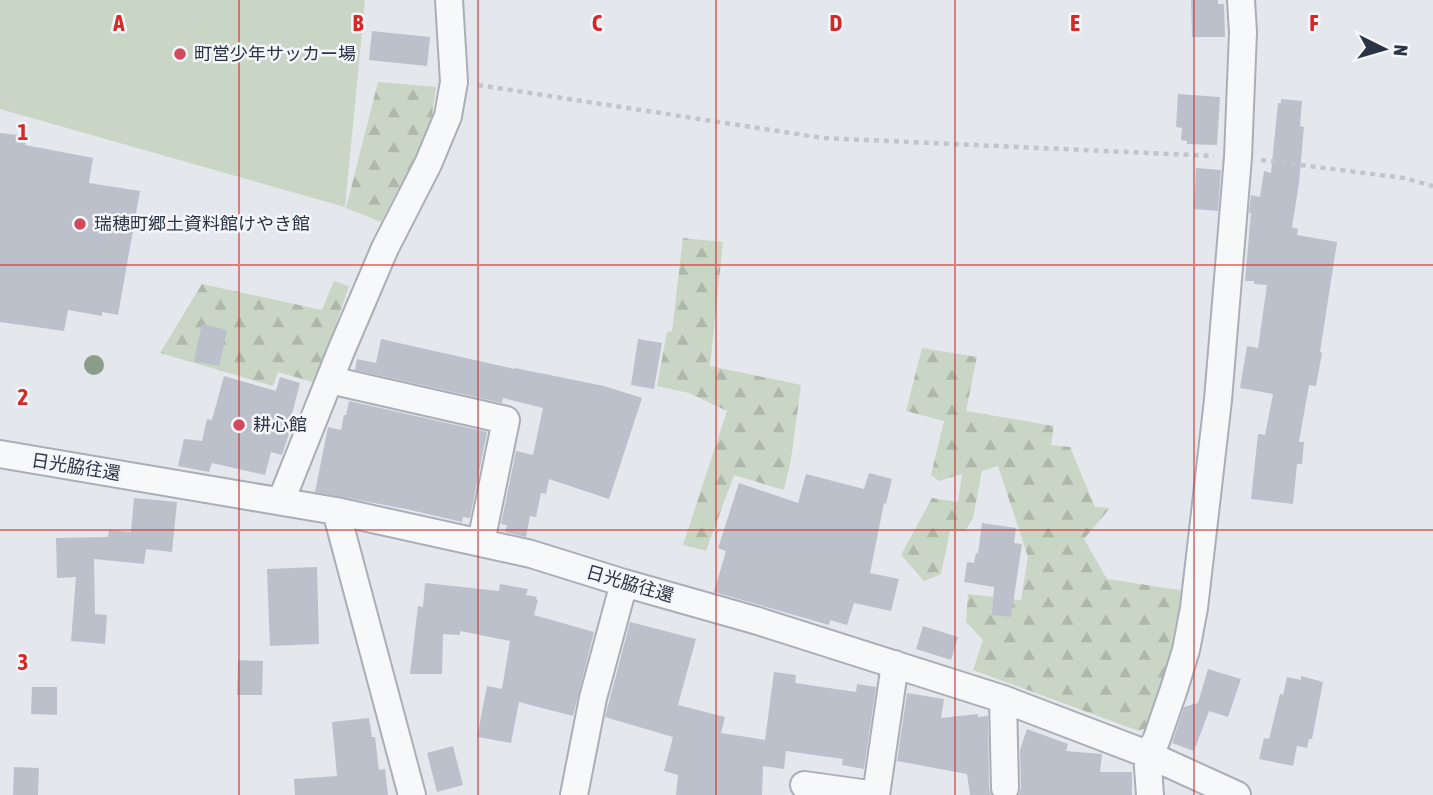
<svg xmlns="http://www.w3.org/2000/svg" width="1433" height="795" font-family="'Asap Condensed','Noto Sans JP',sans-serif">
  <defs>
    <pattern id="forest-firs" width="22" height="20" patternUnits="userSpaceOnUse" patternTransform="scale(1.75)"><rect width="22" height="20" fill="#c9d6c5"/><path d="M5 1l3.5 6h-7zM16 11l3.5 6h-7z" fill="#adb8ab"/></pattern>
  </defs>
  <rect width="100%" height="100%" fill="#e4e7ec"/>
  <!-- forest -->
  <path fill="url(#forest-firs)" d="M378 82 436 87 430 129 381 222 346 208Z
    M683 238 723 242 710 366 801 385 791 459 784 490 734 475 706 551 683 545 727 411 689 393 657 386 667 332 672 331Z
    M334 281 349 286 316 383 278 372 273 386 160 353 202 284 322 310Z
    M922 348 977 357 966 411 1054 426 1051 445 1070 447 1095 507 1110 508 1084 539 1107 579 1186 591 1176 651 1154 724 1139 731 973 670 983 640 966 622 968 594 1021 600 1028 557 998 466 982 471 973 518 965 531H950L941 574 924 581 901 555 932 498 958 502 962 474 939 481 931 475 944 421 906 411Z"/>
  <!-- pitch -->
  <path fill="#c9d6c5" d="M0 0H365L345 207 0 109Z"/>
  <!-- building -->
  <path fill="#bbc0ca" d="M1191 0H1218V4H1224L1225 37H1192Z
    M372 31 430 37 427 66 369 60Z
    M1178 94 1220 97 1217 145 1187 144V141L1181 140 1182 128 1176 127Z
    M1281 99 1302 101 1300 126 1304 127 1299 183 1292 227 1298 229 1297 235 1337 242 1320 352 1322 353 1316 386 1309 385 1299 442H1304L1302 464H1297L1293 504 1251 499 1258 434 1265 435 1273 394 1240 388 1247 346 1258 348 1267 285 1254 284V281H1245L1251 213H1249L1251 195 1260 197 1264 171 1271 173 1278 103H1281Z
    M0 133 27 136 25 145 93 158 89 183 140 191 118 315 102 312V316L68 310 64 331 0 322Z
    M1196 168 1221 170 1218 211 1194 209Z
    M202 324 227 330 219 366 194 361Z
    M381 339 515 369V368L604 386 642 398 609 499 549 479 546 494 541 493 536 517 530 516 526 537 505 532 507 525 501 524 516 451 533 455 543 408 503 398 502 403 355 370 357 359 376 363Z
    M638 339 662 343 654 389 631 385Z
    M224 376 276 391 280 377 300 383 291 418H294L282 455 271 452 265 475 212 463 209 472 178 466 184 439 202 441 207 419 212 420Z
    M349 401 487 432 470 518 463 517 462 522 406 509 315 492 328 427 341 430 344 415H346Z
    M869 473 892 479 886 504 884 503 870 573 899 579 891 611 854 603 847 625 830 620 829 625 714 592 726 551 718 548 739 483 798 503 806 474 864 489Z
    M134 498 177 502 172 552 146 549 144 564 94 559 95 614 107 615 105 644 71 641 76 577 57 578 56 538 108 537 109 530 131 532Z
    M982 523 1016 528 1014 543 1022 544 1011 617 992 615 994 587 964 582 967 562 974 563 976 553 978 554Z
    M317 567 319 644 270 646 267 569Z
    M425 583 499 591 500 584 528 589 526 595 537 597 536 600H538L534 615 594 632 573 716 519 702 511 743 477 737 487 686 502 689 510 641 460 631V635L443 634 442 674H410L418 606 423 607Z
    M630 622 696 639 678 705 725 717 721 733 765 740 774 672 796 675 795 683 856 692 857 684 876 687 864 769 842 765 843 759 786 751 784 769 763 766 762 795H676L678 775 664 771 673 737 605 717Z
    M923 626 958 637 951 660 916 649Z
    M238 660 263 661 262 695H237Z
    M1208 669 1241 679 1228 717 1209 711 1194 751 1172 743 1184 707 1198 703Z
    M1301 676 1323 682 1312 739H1309L1307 748 1297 746 1293 766 1259 759 1264 738 1269 739 1280 694 1283 695 1287 677 1301 680Z
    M32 687H57V715L31 714Z
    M907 693 944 699 941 718 978 714V717L988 716 989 788 991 795H970L967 774 897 761Z
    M369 718 372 737H375L379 770 385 769 388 795H295L294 779 337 776 332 722Z
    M1027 729 1068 744 1066 751 1102 754 1100 772H1132V795H1019L1021 788 1020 750Z
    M453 746 463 785 437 792 427 753Z
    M14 767 39 768 38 795H13Z"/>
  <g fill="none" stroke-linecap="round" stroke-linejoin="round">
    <defs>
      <path id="minor" d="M330 380 506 420 481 542
        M0 454 336 511 531 554 624 583 758 621 1003 699 1147 754 1237 795
        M281 501 341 351 385 248 428 164 448 116 454 82 449 0
        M336 511 412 795
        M1003 699 1005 788
        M804 785 876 795 895 664
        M574 795 593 698 624 583
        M1150 795 1147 754 1156 741 1174 689 1186 650 1194 608 1218 400 1238 157 1243 32 1241 0"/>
    </defs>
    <!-- minor casing -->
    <use href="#minor" stroke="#a9aeb7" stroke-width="30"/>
    <!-- path -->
    <path stroke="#c2c5cb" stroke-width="4.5" stroke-dasharray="5 5" stroke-linecap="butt" d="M478 85 823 138 1214 156
      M1261 160 1404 178 1433 186"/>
    <!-- minor -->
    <use href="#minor" stroke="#f7f8fa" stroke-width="26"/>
  </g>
  <!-- trees -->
  <circle fill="#899d89" cx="94" cy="365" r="10"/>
  <!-- grid -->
  <path fill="none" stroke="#d62828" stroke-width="2" stroke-opacity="0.55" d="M239 0V795M478 0V795M716 0V795M955 0V795M1194 0V795M0 265H1433M0 530H1433"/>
  <!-- markers -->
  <g fill="#d1495b" stroke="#f4f6f9" stroke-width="2.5">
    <circle cx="180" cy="54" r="7"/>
    <circle cx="80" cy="224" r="7"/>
    <circle cx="239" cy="425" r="7"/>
  </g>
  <g text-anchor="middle" stroke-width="5" stroke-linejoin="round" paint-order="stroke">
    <!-- poi labels -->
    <g font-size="18" fill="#2b3445" stroke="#f4f6f9" text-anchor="start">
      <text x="194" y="60">町営少年サッカー場</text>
      <text x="94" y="230">瑞穂町郷土資料館けやき館</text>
      <text x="253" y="431">耕心館</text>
    </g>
    <!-- street labels -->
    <g font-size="18" fill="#2b3445" stroke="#f4f6f9">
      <text transform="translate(76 467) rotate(9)" y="6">日光脇往還</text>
      <text transform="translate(630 584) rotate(16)" y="6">日光脇往還</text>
    </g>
  </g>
  <g font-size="23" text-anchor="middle" font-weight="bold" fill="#d62828" stroke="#f4f6f9" stroke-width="5" stroke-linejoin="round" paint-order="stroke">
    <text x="119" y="31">A</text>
    <text x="358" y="31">B</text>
    <text x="597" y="31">C</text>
    <text x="836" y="31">D</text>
    <text x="1075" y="31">E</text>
    <text x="1314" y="31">F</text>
    <text x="23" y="140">1</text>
    <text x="23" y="405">2</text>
    <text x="23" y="670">3</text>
  </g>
  <!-- north arrow -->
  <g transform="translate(1384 49) rotate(95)" stroke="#f4f6f9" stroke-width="5" paint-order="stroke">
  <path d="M0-5L12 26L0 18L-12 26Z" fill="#2b3445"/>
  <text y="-10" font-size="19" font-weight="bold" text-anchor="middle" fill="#2b3445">N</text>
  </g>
</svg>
